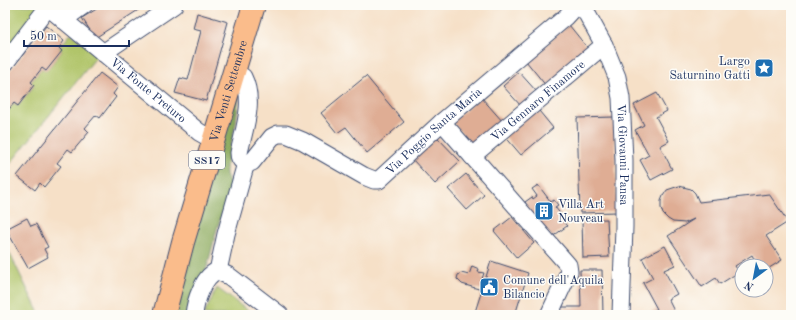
<svg xmlns="http://www.w3.org/2000/svg" width="796" height="320" font-family="'Old Standard TT',serif">
  <rect width="100%" height="100%" fill="#fdfcf7"/>
  <filter id="ink" filterUnits="userSpaceOnUse"><feTurbulence type="fractalNoise" baseFrequency=".025" numOctaves="2"/><feDisplacementMap in="SourceGraphic" scale="8" xChannelSelector="R" yChannelSelector="G"/><feConvolveMatrix kernelMatrix="1 2 1 2 8 2 1 2 1" color-interpolation-filters="sRGB"/></filter>
  <filter id="wash" filterUnits="userSpaceOnUse"><feTurbulence type="fractalNoise" baseFrequency=".012" numOctaves="4" result="noise"/><feDisplacementMap in="SourceGraphic" scale="16" xChannelSelector="R" yChannelSelector="G"/><feGaussianBlur stdDeviation="0.9" result="paint"/><feColorMatrix in="noise" values="0 0 0 0 0 0 0 0 0 0 0 0 0 0 0 0 0 1.4 0 .05"/><feComposite in="paint" operator="in"/></filter>
  <g filter="url(#wash)">
    <rect width="100%" height="100%" fill="#f6e0c7"/>
    <!-- green -->
    <path fill="#b0c469" stroke="#667a64" d="M5 5H39L42 8 5 55V10L7 7Z
      M71 33 98 55 5 170V122L6 120 5 119V114L14 103 18 106 34 86 31 82 42 68 46 71 62 51 59 48Z
      M5 244 40 315H5V313L7 312 5 307Z
      M217 288 254 315H211L204 314Z"/>
    <!-- forest -->
    <path fill="#8caa5d" stroke="#546c5e" d="M235 91 239 93 236 123 226 167V174L230 184V189L217 229 208 264 190 315H172Z"/>
    <g id="blocks">
      <!-- building -->
      <path fill="#dfad94" d="M103 5H146L95 38 82 18Z
        M197 13 228 22 206 101 175 93 180 78 188 80 201 31 193 29Z
        M569 25 590 51 547 87 526 61Z
        M46 26 64 41 59 48 62 51 46 71 42 68 31 82 34 85 18 106 14 103 5 114V77Z
        M519 72 537 92 521 106 503 86Z
        M100 73 118 87 113 94 116 97 100 118 96 115 85 128 89 132 72 152 68 149 57 163 61 166 44 187 40 183 35 190 17 176Z
        M366 76 404 122 367 153 346 127 337 133 321 113Z
        M657 93 667 111 656 117 669 141 660 146 672 169 651 180 640 160 649 155 635 130 644 125 634 105Z
        M481 97 503 122 474 147 452 122Z
        M535 106 553 128 521 155 503 134Z
        M614 117 617 212 580 213 577 118Z
        M436 136 460 161 435 184 412 159Z
        M466 174 484 195 467 210 448 189Z
        M538 185 551 202 554 200 558 205 555 207 562 216 560 218 567 226 552 237 524 205 526 204 525 202 532 197 533 199 537 196 532 189Z
        M679 186 691 189 695 193 699 202 769 194 788 222 766 236 782 260 766 270V266H758L752 255 735 266 739 272 720 284 716 278 702 287 668 236 694 219 685 223 673 222 668 219 663 214 661 208V201L663 196 667 190Z
        M512 217 534 243 517 258 494 231Z
        M27 218 31 226 36 224 48 247 44 249 48 257 28 268 6 229Z
        M607 219 609 257 583 258 582 220Z
        M665 246 675 265 664 270 677 294 668 299 676 315H649L648 313 657 309 643 283 653 278 642 258Z
        M491 261 528 273 515 315H474L482 290 462 284 457 279 458 275 461 273 469 275 472 266 479 269 478 272 484 273 482 279 485 280Z
        M580 270H602L603 315H560V307H581Z"/>
    </g>
  </g>
  <g filter="url(#ink)">
    <use href="#blocks" fill-opacity="0" stroke="#3c4a6e" stroke-width="1"/>
    <g fill="none" stroke-linecap="round" stroke-linejoin="round">
      <defs>
        <g id="street">
          <path id="s1" d="M579 5 587 14 604 45 617 77 621 98 624 160V227L621 315"/>
          <path d="M63 20 84 5"/>
          <path d="M103 53 174 5"/>
          <path id="s2" d="M5 63 48 7 199 132 213 140"/>
          <path id="s3" d="M234 72 243 77C255 101 244 129 239 153 239 160 245 166 252 162L272 137 278 134H286L303 141 364 176 374 180H379L442 122 566 17 577 5"/>
          <path d="M442 122 568 265 569 272 549 315"/>
          <path id="s4" d="M472 156 604 45"/>
          <path d="M218 271 226 234 246 163"/>
          <path d="M194 315C195 302 204 274 218 271L229 276 280 315"/>
        </g>
        <g id="primary">
          <path id="s5" d="M164 315 183 242 254 5"/>
        </g>
      </defs>
      <!-- street casing -->
      <use href="#street" stroke="#3c4a6e" stroke-width="19"/>
      <!-- primary casing -->
      <use href="#primary" stroke="#3c4a6e" stroke-width="24"/>
      <!-- street -->
      <use href="#street" stroke="#fff" stroke-width="17"/>
      <!-- primary -->
      <use href="#primary" stroke="#fabc8b" stroke-width="22"/>
    </g>
  </g>
  <!-- icons -->
  <defs>
    <symbol id="sight-square" viewBox="-11 -11 22 22"><rect x="-9" y="-9" width="18" height="18" rx="4" fill="#1f6fb2" stroke="#fdfcf7"/><path d="M0-6L1.8-2.2L6-1.7L2.9 1.2L3.7 5.4L0 3.3L-3.7 5.4L-2.9 1.2L-6-1.7L-1.8-2.2Z" fill="#fff"/></symbol>
    <symbol id="building-square" viewBox="-11 -11 22 22"><rect x="-9" y="-9" width="18" height="18" rx="4" fill="#1f6fb2" stroke="#fdfcf7"/><path d="M-4-6H4V6H1V3H-1V6H-4ZM-2.5-4.3h1.7v1.8h-1.7ZM.8-4.3h1.7v1.8H.8ZM-2.5-1h1.7V.8h-1.7ZM.8-1h1.7V.8H.8Z" fill="#fff"/></symbol>
    <symbol id="civic-square" viewBox="-11 -11 22 22"><rect x="-9" y="-9" width="18" height="18" rx="4" fill="#1f6fb2" stroke="#fdfcf7"/><path d="M-.6-6.5H3V-4.5H.6V-3L4-1V1h2V6H-6V1h2V-1L-.6-3ZM-1.2 2.5V6h2.4V2.5Z" fill="#fff"/></symbol>
  </defs>
  <g fill-rule="evenodd">
    <use href="#sight-square" x="753" y="57" width="22" height="22"/>
    <use href="#building-square" x="533" y="200" width="22" height="22"/>
    <use href="#civic-square" x="478" y="276" width="22" height="22"/>
  </g>
  <g text-anchor="middle" stroke-width="3" stroke-linejoin="round" paint-order="stroke">
    <!-- shield labels -->
    <rect fill="#fdfcf7" stroke="#5f6c8c" stroke-width="1" x="189" y="151" width="36" height="18" rx="3"/>
    <g font-size="11" font-weight="bold" fill="#1b2f5e">
      <text x="207" y="164">SS17</text>
    </g>
    <!-- poi labels -->
    <g font-size="12" fill="#1b2f5e" stroke="#fdfcf7" text-anchor="start">
      <text x="750" y="65" text-anchor="end">Largo<tspan x="750" dy="14">Saturnino Gatti</tspan></text>
      <text x="558" y="208">Villa Art<tspan x="558" dy="14">Nouveau</tspan></text>
      <text x="503" y="284">Comune dell'Aquila<tspan x="503" dy="14">Bilancio</tspan></text>
    </g>
    <!-- street labels -->
    <g font-size="12" fill="#1b2f5e" stroke="#fdfcf7">
      <text dy="4" stroke="none"><textPath href="#s2" startOffset="201">Via Fonte Preturo</textPath></text>
      <text dy="4" stroke="none"><textPath href="#s5" startOffset="233">Via Venti Settembre</textPath></text>
      <text dy="4" stroke="none"><textPath href="#s4" startOffset="86">Via Gennaro Finamore</textPath></text>
      <text dy="4" stroke="none"><textPath href="#s3" startOffset="332">Via Poggio Santa Maria</textPath></text>
      <text dy="4" stroke="none"><textPath href="#s1" startOffset="160">Via Giovanni Pansa</textPath></text>
    </g>
  </g>
  <!-- margin -->
  <rect width="796" height="320" fill="none" stroke="#fdfcf7" stroke-width="20"/>
  <!-- north arrow -->
  <g transform="translate(754 278) rotate(212)"><circle r="19" fill="#fdfcf7" stroke="#a3aaba"/>
  <path d="M0-3L7 15L0 10L-7 15Z" fill="#1f6fb2"/>
  <text y="-6" font-size="11" font-weight="bold" text-anchor="middle" fill="#1b2f5e">N</text>
  </g>
  <!-- scale -->
  <path d="M24 40v6h105v-6" fill="none" stroke="#1b2f5e" stroke-width="2"/>
  <text x="30" y="40" font-size="12" fill="#1b2f5e" stroke="#fdfcf7" stroke-width="3" paint-order="stroke">50 m</text>
</svg>
